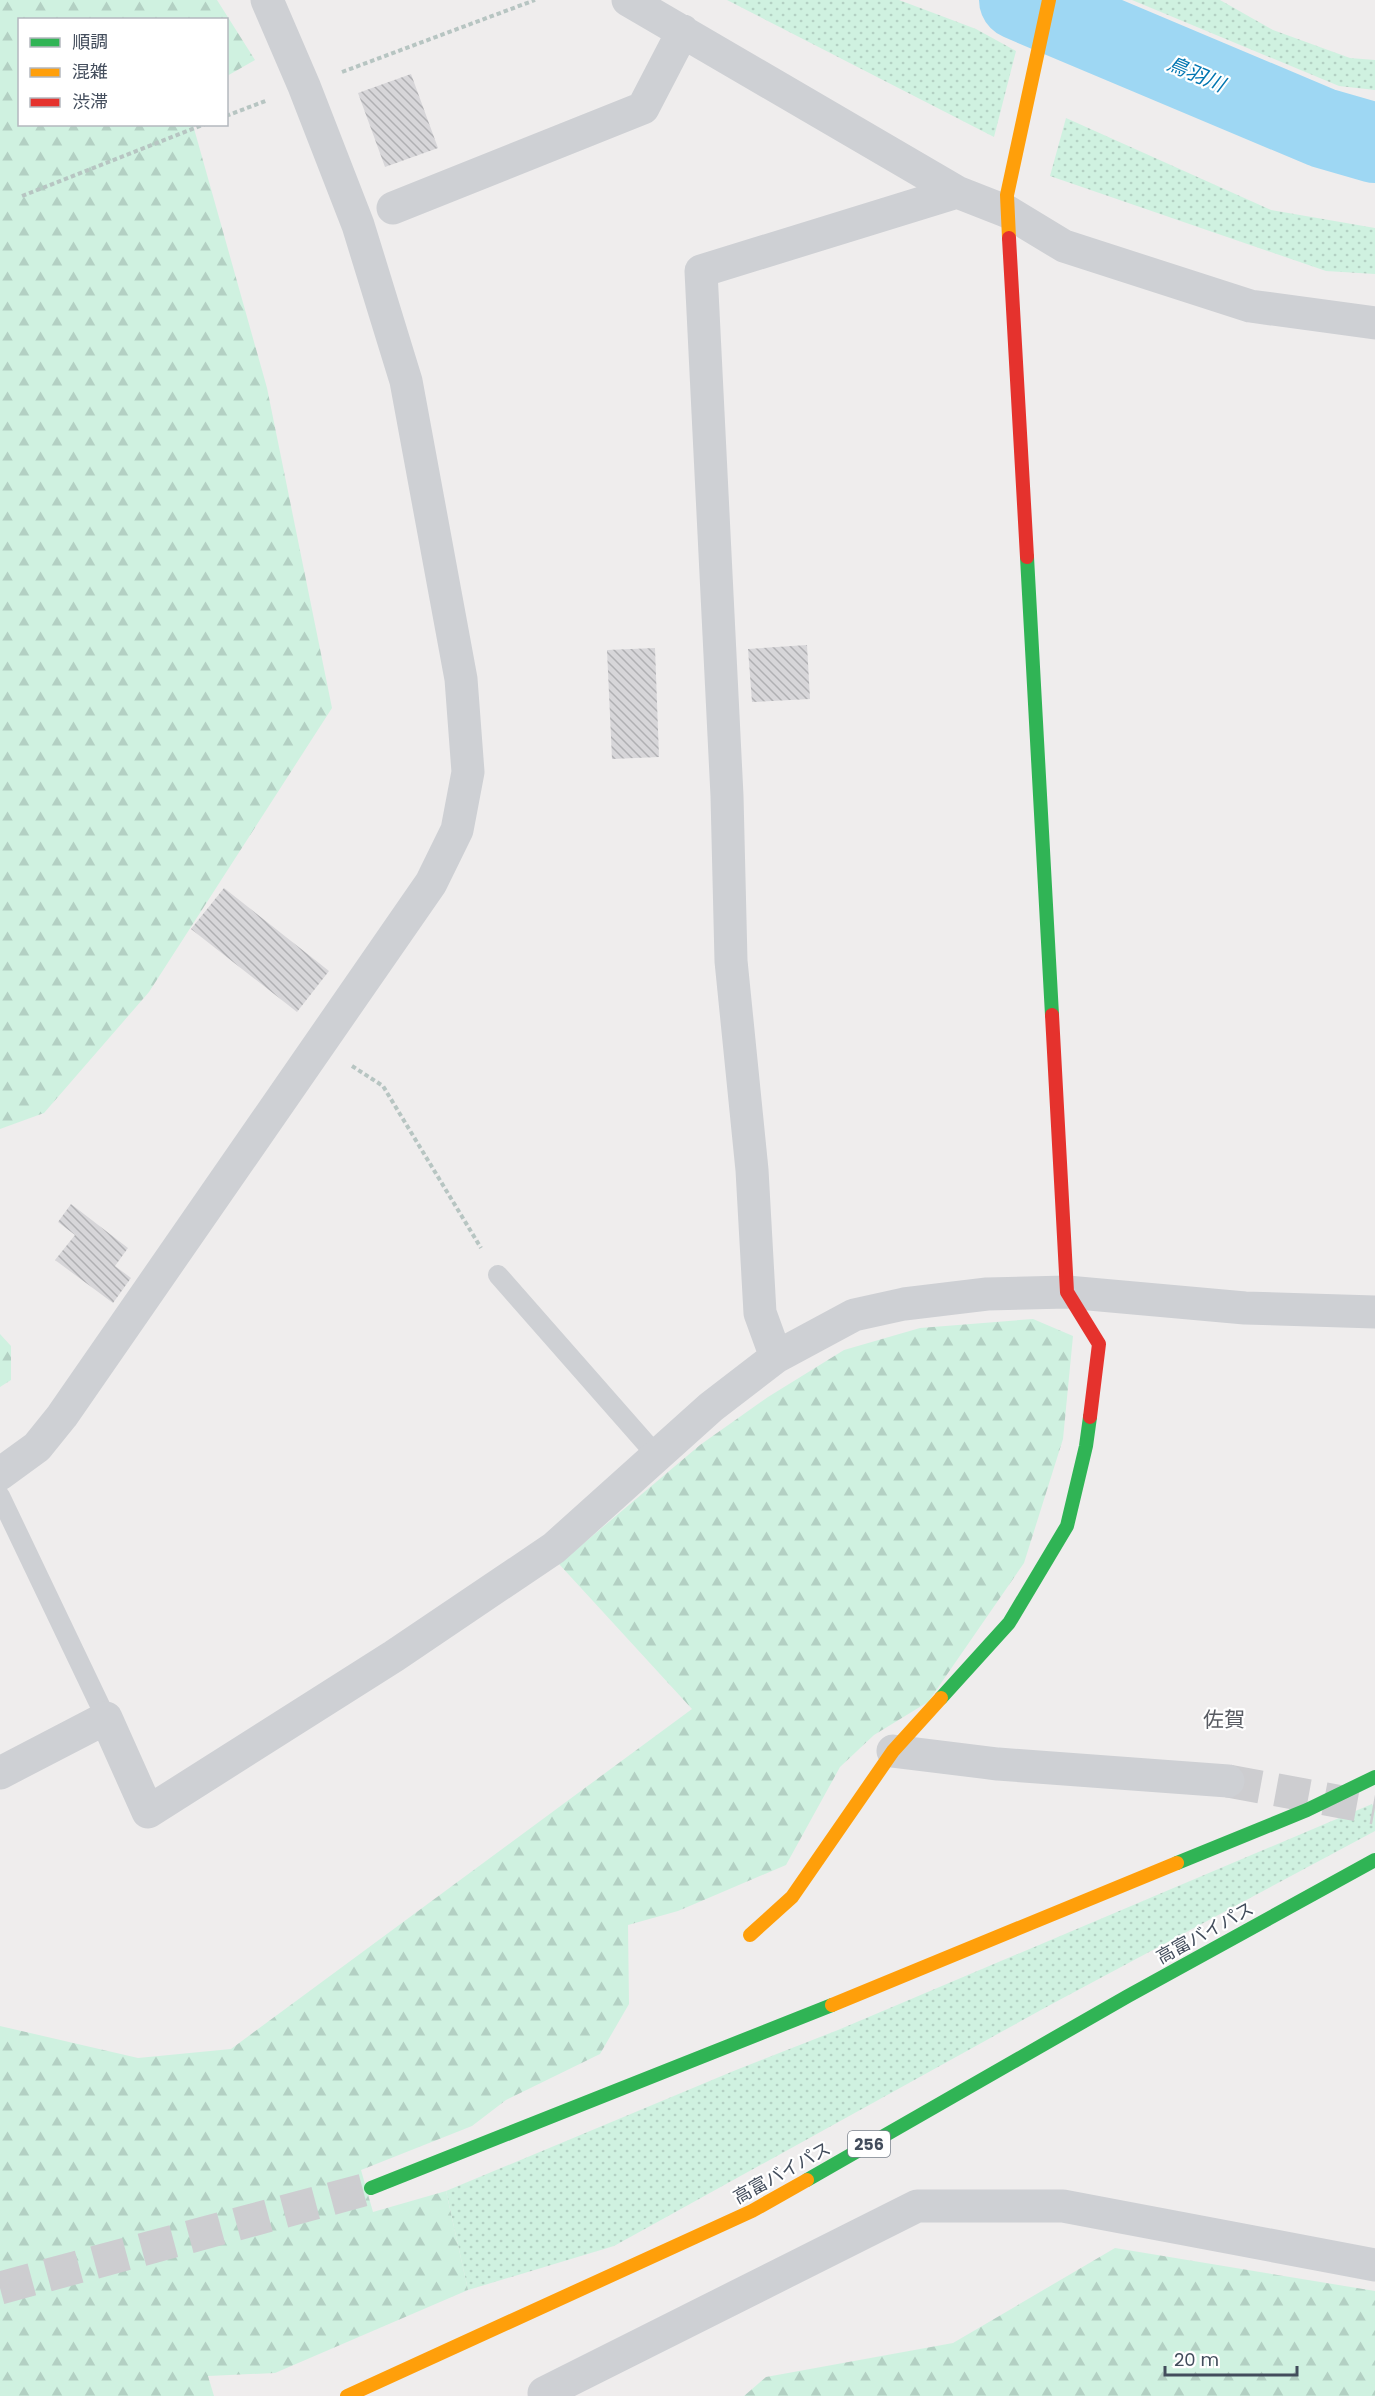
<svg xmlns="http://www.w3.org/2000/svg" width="1375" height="2396" font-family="Poppins,'Noto Sans JP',sans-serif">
  <defs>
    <pattern id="grass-dots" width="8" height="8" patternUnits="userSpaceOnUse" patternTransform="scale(1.5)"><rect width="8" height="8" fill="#cff1e0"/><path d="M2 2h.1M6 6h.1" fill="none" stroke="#b3d0c3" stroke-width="1.8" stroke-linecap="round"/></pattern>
    <pattern id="forest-firs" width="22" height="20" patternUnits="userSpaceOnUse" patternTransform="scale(1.5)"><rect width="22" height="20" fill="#cff1e0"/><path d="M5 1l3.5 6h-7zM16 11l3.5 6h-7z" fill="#b3d0c3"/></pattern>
    <pattern id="building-back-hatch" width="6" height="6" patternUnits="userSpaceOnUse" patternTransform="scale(1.5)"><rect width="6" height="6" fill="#d7d6d9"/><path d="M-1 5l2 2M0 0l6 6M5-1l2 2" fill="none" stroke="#b0b0b3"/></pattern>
  </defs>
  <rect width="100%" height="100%" fill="#efeded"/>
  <!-- grass -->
  <path fill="url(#grass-dots)" d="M727 0H899L976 29 1016 51 994 137Z
    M1132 0H1220L1273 30 1350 58 1375 60V90L1339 86Z
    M1066 118 1271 210 1375 228V274L1326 271 1050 176Z
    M1372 1804 1375 1810V1831L1050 2005 614 2246 468 2290 446 2191 736 2070 838 2030Z"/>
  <!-- forest -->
  <path fill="url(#forest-firs)" d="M0 0H217L255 60 227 76 226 20H20V124L193 125 267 388 332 708 149 992 44 1113 0 1129Z
    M1033 1319 1073 1336 1063 1439 1024 1563 928 1702 874 1735 840 1767 786 1865 678 1911 628 1925 629 2004 600 2054 506 2100 472 2126 361 2170 373 2212 446 2191 468 2290 275 2373 208 2376 214 2396H0V2026L138 2058 231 2049 692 1709 559 1564 700 1445 768 1397 844 1350 920 1328Z
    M0 1334 11 1346V1380L0 1387Z
    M1115 2248 1375 2291V2396H744L766 2377 953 2343Z"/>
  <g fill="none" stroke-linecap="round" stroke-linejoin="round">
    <!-- river -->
    <path stroke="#9ed7f3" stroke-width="80" d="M1019 0 1323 128 1375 143"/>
  </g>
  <!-- building -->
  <path fill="url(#building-back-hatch)" d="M411 74 438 148 385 167 358 93Z
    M807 645 810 699 752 702 748 649Z
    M655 648 659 757 612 759 607 650Z
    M224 888 329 971 297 1012 191 929Z
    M71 1204 128 1248 115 1266 131 1278 113 1303 55 1260 75 1235 58 1222Z"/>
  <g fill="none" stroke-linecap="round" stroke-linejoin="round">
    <!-- street-tunnel -->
    <path stroke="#cdcdd0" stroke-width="33" stroke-dasharray="33 16" stroke-linecap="butt" d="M1228 1781 1375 1808"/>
    <!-- highway-tunnel -->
    <path stroke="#cdcdd0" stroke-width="33" stroke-dasharray="33 16" stroke-linecap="butt" d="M0 2288 371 2188"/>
    <!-- path -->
    <path stroke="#b7c5c2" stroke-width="4" stroke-dasharray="4.5 3" stroke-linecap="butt" d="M342 72 535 0
      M226 116 268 100
      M22 196 205 124
      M352 1066 383 1086 481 1248"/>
    <!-- lane -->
    <path stroke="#ced0d4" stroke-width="20" d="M498 1275 658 1457
      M0 1496 106 1718"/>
    <!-- street -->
    <path stroke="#ced0d4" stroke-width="33" d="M628 0 957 192 1008 212 1064 246 1250 306 1375 323
      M393 208 643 108 683 31
      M776 1357 760 1313 752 1170 731 961 727 796 701 271 957 192
      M0 1474 37 1447 62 1416 431 883 457 830 468 772 461 679 406 381 358 225 304 86 267 0
      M893 1751 998 1764 1228 1781
      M0 1773 106 1718 148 1812 394 1656 554 1548 711 1407 776 1357 854 1315 904 1304 987 1294 1067 1292 1245 1308 1375 1312
      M544 2393 917 2206H1063L1375 2265"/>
    <!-- fast -->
    <path stroke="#30b455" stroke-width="14" d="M1027 557 1052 1015
      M941 1698 1009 1623 1067 1526 1086 1446 1090 1417
      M1177 1863 1307 1810 1375 1777
      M807 2180 1128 1996 1375 1860
      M371 2188 832 2005"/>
    <!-- slow -->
    <path stroke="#ff9f0a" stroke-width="14" d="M1009 238 1007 195 1049 0
      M750 1935 792 1897 893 1751 941 1698
      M832 2005 1177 1863
      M347 2396 752 2211 807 2180"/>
    <!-- jam -->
    <path stroke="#e5322d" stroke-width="14" d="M1009 238 1027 557
      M1052 1015 1067 1292 1099 1344 1090 1417"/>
  </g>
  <g text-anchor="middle" stroke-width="4.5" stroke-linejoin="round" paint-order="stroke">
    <!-- shield labels -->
    <rect fill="#fff" stroke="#7b828d" stroke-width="1.5" x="848" y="2131" width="42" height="26" rx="4.5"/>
    <g font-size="16" font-weight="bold" fill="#434d5c">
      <text x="869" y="2150">256</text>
    </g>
    <!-- street labels -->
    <g font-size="18" fill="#434d5c" stroke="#fff">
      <text transform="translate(1205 1933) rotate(-29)" y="6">高富バイパス</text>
      <text transform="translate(782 2173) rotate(-29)" y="6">高富バイパス</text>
    </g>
    <!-- water labels -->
    <g font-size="20" font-style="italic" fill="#0076b1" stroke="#fff">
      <text transform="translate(1196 74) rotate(23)" y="7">鳥羽川</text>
    </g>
    <!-- quarter labels -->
    <g font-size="21" fill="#585b62" stroke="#fff">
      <text x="1224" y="1727">佐賀</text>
    </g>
  </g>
  <!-- legend -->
  <rect x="18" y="18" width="210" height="108" fill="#ffffff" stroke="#b4b8be" stroke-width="1.5"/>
  <rect x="30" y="38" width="30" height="9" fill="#30b455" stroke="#b4b8be" stroke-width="1.5"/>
  <text x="72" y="48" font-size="18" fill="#434d5c">順調</text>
  <rect x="30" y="68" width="30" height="9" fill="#ff9f0a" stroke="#b4b8be" stroke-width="1.5"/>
  <text x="72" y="78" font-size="18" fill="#434d5c">混雑</text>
  <rect x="30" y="98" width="30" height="9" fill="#e5322d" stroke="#b4b8be" stroke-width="1.5"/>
  <text x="72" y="108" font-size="18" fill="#434d5c">渋滞</text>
  <!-- scale -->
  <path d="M1165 2366v9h132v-9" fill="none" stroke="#434d5c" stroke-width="3"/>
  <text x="1174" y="2366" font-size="18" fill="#434d5c" stroke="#ffffff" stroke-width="4.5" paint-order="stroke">20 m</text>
</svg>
